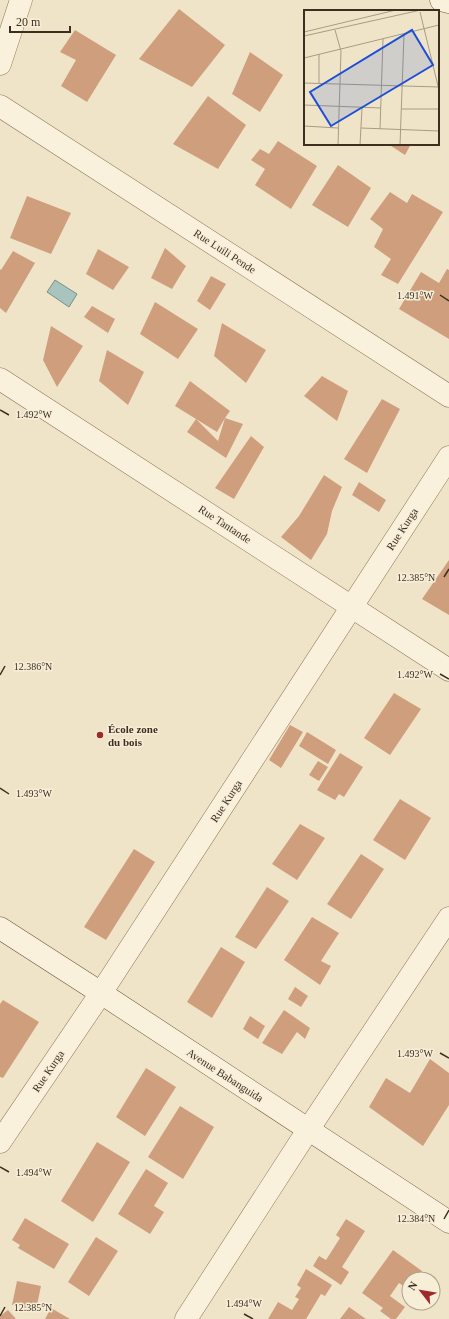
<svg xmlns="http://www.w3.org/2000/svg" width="449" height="1319" font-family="'Times New Roman',serif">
  <rect width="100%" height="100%" fill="#f0e4c8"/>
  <!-- water -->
  <path fill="#a9c4bc" stroke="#6f938a" d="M55 280 77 294 69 307 47 292Z"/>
  <!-- building -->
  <path fill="#cf9f7d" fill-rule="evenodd" d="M179 9 225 45 192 87 139 59Z
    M75 30 116 55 87 102 61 86 76 60 60 52Z
    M250 52 283 75 260 112 232 94Z
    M208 96 246 125 218 169 173 144Z
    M278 141 317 166 291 209 255 185 265 169 251 160 260 149 269 154Z
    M388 144H411L405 155Z
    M338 165 371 188 348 227 312 205Z
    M390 192 407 203 412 194 443 212 398 284 381 275 391 259 374 247 383 229 370 219Z
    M27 196 71 213 51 254 10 238Z
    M165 248 186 266 172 289 151 278Z
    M98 249 129 267 113 290 86 274Z
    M13 251 35 263 6 313 0 308V269L1 270Z
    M447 269 449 270V339L399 309 421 272 439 283Z
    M211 276 226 284 210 310 197 301Z
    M155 302 198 329 178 359 140 334Z
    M92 306 115 319 108 333 84 317Z
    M222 323 266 350 246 383 214 356Z
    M51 326 83 346 57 387 43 360Z
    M107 350 144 372 128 405 99 381Z
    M322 376 348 391 337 421 304 396Z
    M190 381 230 411 225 418 243 424 226 458 187 432 196 419 175 406ZM225 418 218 441 196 419 217 432Z
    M382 399 400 409 367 473 344 459Z
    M251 436 264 447 234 499 215 488Z
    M324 475 342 487 332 511 327 534 311 560 281 537 299 516Z
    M359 482 386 500 379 512 352 495Z
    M449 560V615L422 599Z
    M394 693 421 709 390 755 364 738Z
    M290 725 303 732 281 768 269 760Z
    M307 732 336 750 328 764 299 746Z
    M340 753 363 767 344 797 339 794 335 800 317 790Z
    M318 761 328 767 319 781 309 775Z
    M400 799 431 818 405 860 373 840Z
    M300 824 325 838 297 880 272 864Z
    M134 849 155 862 106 940 84 927Z
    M361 854 384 869 351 919 327 904Z
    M267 887 289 901 256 949 235 937Z
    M312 917 339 933 321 961 331 966 320 985 284 960Z
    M221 947 245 962 212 1018 187 1002Z
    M295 987 308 996 301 1007 288 999Z
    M3 1000 39 1022 3 1078 0 1077V1004Z
    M284 1010 310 1028 305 1039 297 1032 282 1054 262 1043Z
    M250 1016 265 1026 258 1039 243 1029Z
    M430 1059 449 1073V1105L423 1146 369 1107 386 1078 410 1093Z
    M146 1068 176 1087 145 1136 116 1117Z
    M180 1106 214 1127 183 1179 148 1157Z
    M97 1142 130 1162 93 1222 61 1201Z
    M146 1169 168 1183 154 1206 164 1212 150 1234 118 1214Z
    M25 1218 69 1244 54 1269 18 1248 20 1245 12 1240Z
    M346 1219 365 1231 342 1267 349 1272 341 1285 313 1266 319 1256 326 1260 340 1238 336 1235Z
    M96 1237 118 1251 89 1296 68 1282Z
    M393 1250 422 1271 417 1279H409V1290L399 1283 390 1296 405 1307 396 1319H391L380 1311 383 1308 362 1293Z
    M306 1269 332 1285 325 1296 321 1294 306 1319H268L278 1302 292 1310 299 1299 295 1297 301 1288 297 1285Z
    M17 1281 41 1286 36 1310 12 1305Z
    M349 1307 366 1319H340Z
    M51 1308 70 1319H45Z
    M8 1310 16 1319H0V1316Z"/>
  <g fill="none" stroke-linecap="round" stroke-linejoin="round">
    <defs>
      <path id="street" d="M0 64 21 0
        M0 106 449 396
        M0 379 449 670
        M0 1142 101 993 449 457
        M186 1319 308 1130 449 918"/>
      <path id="secondary" d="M441 0 449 2
        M0 928 101 993 449 1222"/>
    </defs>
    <!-- street casing -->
    <use href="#street" stroke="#8d765c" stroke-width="23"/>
    <!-- secondary casing -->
    <use href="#secondary" stroke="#6f573f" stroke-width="23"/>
    <!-- street -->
    <use href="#street" stroke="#faf1dc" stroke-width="22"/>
    <!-- secondary -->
    <use href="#secondary" stroke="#faf1dc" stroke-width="22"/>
  </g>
  <!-- ticks -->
  <path fill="none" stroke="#3d2e20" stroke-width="1.5" d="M440 295 449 301M0 410 9 415M444 577 449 569M440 674 449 679M0 675 5 666M0 788 9 794M440 1053 449 1058M0 1167 9 1172M444 1219 449 1210M244 1314 253 1319M0 1316 5 1307"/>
  <!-- markers -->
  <circle fill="#9e2a2b" stroke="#f7eed8" stroke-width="1.5" cx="100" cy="735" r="4"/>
  <g text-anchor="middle" stroke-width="3" stroke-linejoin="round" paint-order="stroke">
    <!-- street labels -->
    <g font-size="11" fill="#3d2e20" stroke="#f7eed8">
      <text transform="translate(225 251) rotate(33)" y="4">Rue Luili Pende</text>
      <text transform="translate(225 524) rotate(33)" y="4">Rue Tantande</text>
      <text transform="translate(402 529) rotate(-57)" y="4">Rue Kurga</text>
      <text transform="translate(226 801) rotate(-57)" y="4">Rue Kurga</text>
      <text transform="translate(48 1071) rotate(-56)" y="4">Rue Kurga</text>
      <text transform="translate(225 1075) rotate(33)" y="4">Avenue Babanguida</text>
    </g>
    <!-- poi labels -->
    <g font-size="11" font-weight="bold" fill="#3d2e20" stroke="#f7eed8" text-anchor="start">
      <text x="108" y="733">École zone<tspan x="108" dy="13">du bois</tspan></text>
    </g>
  </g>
  <!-- overview -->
  <g transform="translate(304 10)">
    <rect width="135" height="135" fill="#f0e4c8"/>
    <path fill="none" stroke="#a89b85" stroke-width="1" d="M116 2 135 80M31 20 37 41 34 135M0 22 92 0M0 26 117 0M0 48 135 15M0 73 135 77M15 73V44M0 95 77 98M98 99H135M0 116 34 118M57 118 135 121M76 119 79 29M56 135 58 98M96 135 100 24"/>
    <path fill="#1d4ed8" fill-opacity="0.15" stroke="#1d4ed8" stroke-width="2" d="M108 20 129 55 27 116 6 82Z"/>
    <rect width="135" height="135" fill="none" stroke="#3d2e20" stroke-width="2"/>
  </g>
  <g font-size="10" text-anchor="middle" fill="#3d2e20" stroke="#f7eed8" stroke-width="3" stroke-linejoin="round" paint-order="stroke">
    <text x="415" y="299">1.491°W</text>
    <text x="34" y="418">1.492°W</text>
    <text x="416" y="581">12.385°N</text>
    <text x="33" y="670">12.386°N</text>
    <text x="415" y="678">1.492°W</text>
    <text x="34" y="797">1.493°W</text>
    <text x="415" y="1057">1.493°W</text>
    <text x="34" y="1176">1.494°W</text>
    <text x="416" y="1222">12.384°N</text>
    <text x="244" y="1307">1.494°W</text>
    <text x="33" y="1311">12.385°N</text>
  </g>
  <!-- north arrow -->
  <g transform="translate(421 1291) rotate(301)"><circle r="19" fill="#f7eed8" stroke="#ada18e"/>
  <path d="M0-3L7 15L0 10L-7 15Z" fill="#9e2a2b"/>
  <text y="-6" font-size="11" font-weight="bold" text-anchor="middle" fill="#3d2e20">N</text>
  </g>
  <!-- scale -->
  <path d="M10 26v6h60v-6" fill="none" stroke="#3d2e20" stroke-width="2"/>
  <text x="16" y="26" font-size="12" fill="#3d2e20" stroke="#f7eed8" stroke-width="3" paint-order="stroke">20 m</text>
</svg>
